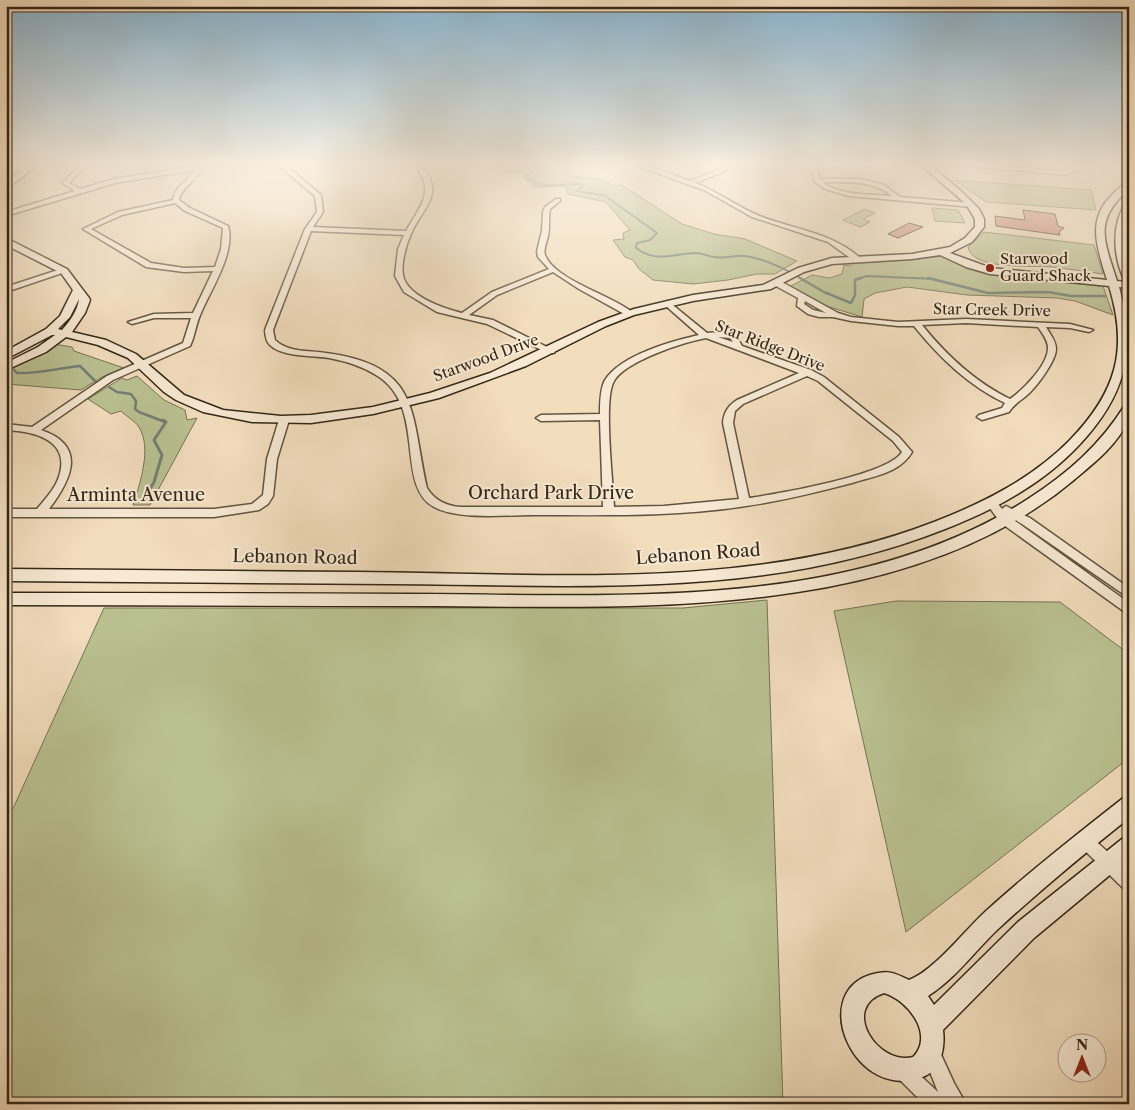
<svg xmlns="http://www.w3.org/2000/svg" width="1135" height="1110" font-family="'Libre Caslon Text',serif">
  <rect width="100%" height="100%" fill="#f2ddbd"/>
  <filter id="stains"><feTurbulence type="fractalNoise" baseFrequency=".004" numOctaves="4"/><feColorMatrix values="0 0 0 0 .2 0 0 0 0 .09 0 0 0 0 .02 0 0 0 .5 -.17"/></filter>
  <radialGradient id="worn" r=".72"><stop offset=".6" stop-color="#630" stop-opacity="0"/><stop offset="1" stop-color="#630" stop-opacity=".3"/></radialGradient>
  <!-- green -->
  <path fill="#bac191" stroke="#767454" d="M483 165H559L571 176 604 180 613 186 622 185 682 224 714 234 745 239 797 261 775 274H757L728 280 693 284 653 280 639 269 633 260 625 257 613 240 624 239 623 233 630 230 606 202 568 194 565 186 534 187 523 177 524 172 499 173 491 167H484Z
    M954 180 1091 190 1096 210 986 202Z
    M932 208 958 210 965 223 935 221Z
    M865 209 875 213 863 219 870 222 860 227 843 220Z
    M984 232 1094 245 1103 274C1086 272 1070 269 1053 267 1034 265 972 271 968 247Z
    M942 256C991 281 1050 280 1103 286L1113 315 1075 301 1057 298 967 295 907 287 875 293 864 299 862 317 820 304 789 287 812 275 830 278 842 274 844 265 851 266 855 261 918 259Z
    M54 344 72 347 74 351 124 368 102 377 81 390 6 384V371L28 361Z
    M137 376 164 400 185 410 187 420 197 418 150 505H133C140 484 152 448 139 427 135 421 126 416 121 411L111 414 88 399 122 378 127 380Z
    M767 600 783 1104H6V824L104 608H683Z
    M896 601 1060 602 1129 654V758L906 932 834 611Z"/>
  <g fill="none" stroke-linecap="round" stroke-linejoin="round">
    <!-- stream-far2 -->
    <path stroke="#728076" stroke-width="2" d="M539 165 537 169 526 176C540 191 564 183 582 184L583 186 576 191 604 195 657 233 650 240 637 243 636 248C655 263 674 254 695 253 703 253 707 256 714 257 724 259 735 255 745 256 766 259 784 268 802 279
      M857 279 867 276 935 279"/>
    <!-- stream-far1 -->
    <path stroke="#728076" stroke-width="2.5" d="M800 278 824 292 851 303 855 295V280L861 278
      M928 278 988 293 1048 292 1071 296H1105
      M12 368 17 373C39 374 58 368 80 366L96 382
      M109 387 117 392 131 394 136 401 135 409 139 412 165 422"/>
    <!-- stream -->
    <path stroke="#728076" stroke-width="3" d="M143 501 154 482 162 455 154 440 166 422 163 420"/>
  </g>
  <!-- building -->
  <path fill="#d08c7d" stroke="#332716" d="M1023 210 1055 214 1058 226 1064 228 1059 232 1060 235 996 226 995 216 1025 220Z
    M909 223 923 227 898 238 888 234Z"/>
  <g fill="none" stroke-linecap="round" stroke-linejoin="round">
    <defs>
      <path id="street" d="M81 165H88L69 183 80 189 114 179 200 165C201 180 181 186 179 200L190 208 228 226C236 252 211 289 201 313 196 323 195 336 190 346L113 380 41 430C88 446 71 480 49 509H214L252 504 263 495 267 459 279 420 281 418H287L289 420 277 459 273 496 268 504 259 510 214 517H6V509H37C45 499 57 487 60 473 69 439 32 431 6 430V424L32 427 107 376 183 343 191 318H154L132 324 128 322 154 314 193 313 213 271 184 272 146 267 83 229 118 212 173 200C175 186 188 182 194 170L115 183 6 216V212L75 191 62 183ZM175 203 185 211 223 228 221 249 215 267 184 268 151 263 91 229 122 215Z
        M278 165H285L321 195 323 212 313 227 406 231C420 206 436 192 415 165H421C429 175 435 184 431 197 427 210 416 221 411 234 406 245 401 263 403 275 406 296 445 309 462 313L492 292 549 269 538 257 537 251 542 231 543 212 545 207 556 199H560V201L550 209C548 218 550 227 548 236 547 242 543 249 545 255 554 280 614 296 633 313L626 315 579 289 553 272 497 295 469 315 493 320 555 351 554 353H548L487 324 437 312 404 292 395 276 398 249 404 235 311 231 273 330 275 340C289 353 308 350 326 353 422 366 410 413 427 488 435 501 447 506 461 507H603L600 420 541 421 536 418 541 415 600 414C600 404 600 389 605 380 621 355 672 341 699 335L666 306V302H669L707 333 720 332 735 334 742 346 811 370 824 377 899 437 912 452C900 473 874 476 852 483 817 492 782 501 746 506 677 517 604 515 534 515 506 515 457 520 434 507 394 485 428 406 376 375 362 366 345 361 329 358 313 355 276 358 267 341 266 338 265 333 265 330L305 229 317 212 315 196ZM718 337 730 338 733 342ZM706 338 799 373 737 400C728 406 724 412 723 423L739 499 664 506 614 507C613 483 603 399 614 381 625 361 684 342 706 338ZM807 376 818 381 893 441 902 452C889 475 777 494 749 498L733 423 735 411 743 404Z
        M634 165H645L690 181 721 169 724 165H730L725 171 695 183C717 191 736 206 757 215 791 229 832 232 860 258L853 260 828 242 752 217 704 190Z
        M811 165H817L820 179H861L884 185 900 197 972 203 975 205 972 207 849 196 825 189 815 182ZM828 182C849 182 875 181 892 196 870 194 842 196 823 183Z
        M952 165H985L1065 171 1073 168 1071 165H1077L1080 169 1066 175Z
        M6 166 30 167 33 169 30 171 6 170Z
        M61 269 68 271 6 292V287Z
        M774 281H780L838 313 851 317 898 322 966 319 1070 324 1093 330 1089 332 1070 328 1046 327C1050 334 1056 341 1056 349 1056 361 1036 388 1026 396 1020 401 1014 404 1009 412L982 420 977 417 979 415 1002 408 1005 403C968 385 940 358 914 326H898L851 321 833 317H819L808 314 797 306 798 298 774 285ZM805 301 826 313 813 310 804 304ZM966 323 1038 327C1042 333 1048 340 1048 348 1048 365 1023 390 1010 399 975 382 947 356 922 325Z
        M991 499 995 500 1002 509 1006 506 1030 518 1129 588V598L1022 524 1007 515 1129 603V615L1001 523 986 503Z
        M1085 834 1090 836 1129 871V890L1123 888 1080 846 1077 841 1080 836Z
        M931 1043 937 1046 954 1083 966 1104H924L897 1077 894 1071 897 1065 903 1062 909 1065 938 1092 922 1052 925 1046Z"/>
      <path id="secondary" d="M29 165H38L6 189V183Z
        M921 165H930L962 192 979 209 984 219V227L972 242 950 253 991 268 1107 280C1098 250 1086 221 1111 196 1116 191 1122 184 1129 182V189C1093 221 1104 240 1117 281L1125 282C1113 256 1111 226 1126 202L1129 201 1124 232 1129 264V288L1119 287C1135 346 1128 388 1088 435 1050 480 999 508 945 529 766 600 580 585 392 584 263 583 135 582 6 581V569C123 570 239 571 356 572 548 573 750 593 934 522 983 503 1031 479 1069 441 1116 393 1129 350 1109 286L990 274 966 267 940 255 912 259 832 264 804 272 771 289 693 301 634 315 606 326 526 366 439 398 373 414 311 423 252 422 203 412 176 400 164 392 128 358 98 345 66 337 46 352 6 370V363L38 347 55 335H52L6 359V351L46 329 60 316 73 290 61 273 6 245V238L67 269 89 298 90 300 85 313 72 332 106 340 136 354 184 395 223 410 281 416 311 415 373 407 430 393 490 373 598 322 634 309 693 295 763 285 798 268 832 258 912 254 950 247 965 238 975 227V219L966 204ZM79 299C78 310 70 321 62 330L58 329 70 317Z
        M1129 404C1129 410 1130 417 1127 422 1118 444 1093 464 1075 479 902 625 626 606 413 606 278 606 142 605 6 605V593C140 593 274 593 408 594 612 594 849 614 1028 499 1068 473 1100 445 1125 405Z
        M1129 797V818C1084 854 1039 891 997 930 974 952 955 979 928 996L934 1005 1018 922 1122 839 1129 836V859L1034 938 943 1030C945 1046 942 1069 925 1076 856 1105 808 995 870 975 887 970 893 972 909 980 935 970 964 931 986 911 1029 872 1076 835 1122 799ZM884 993C908 1000 935 1035 913 1057 877 1066 840 1007 884 993Z"/>
    </defs>
    <!-- street casing -->
    <use href="#street" stroke="#635440" stroke-width="3"/>
    <!-- secondary casing -->
    <use href="#secondary" stroke="#332716" stroke-width="3"/>
    <!-- street -->
    <use href="#street" fill="#f7e9d4" fill-rule="evenodd"/>
    <!-- secondary -->
    <use href="#secondary" fill="#f7e9d4" fill-rule="evenodd"/>
  </g>
  <!-- sky -->
  <linearGradient id="sky" x2="0" y2="1"><stop stop-color="#89b7d4"/><stop offset="0.51" stop-color="#f9f0e1"/><stop offset="1" stop-color="#f9f0e1" stop-opacity="0"/></linearGradient>
  <rect width="1135" height="321" fill="url(#sky)"/>
  <!-- markers -->
  <circle fill="#8f2418" stroke="#f7e9d4" stroke-width="2" cx="990" cy="268" r="5"/>
  <g text-anchor="middle" stroke-width="4" stroke-linejoin="round" paint-order="stroke">
    <!-- far-poi labels -->
    <g font-size="15" fill="#332716" stroke="#f7e9d4" text-anchor="start">
      <text x="1000" y="264">Starwood<tspan x="1000" dy="17">Guard Shack</tspan></text>
    </g>
    <!-- far-street labels -->
    <g font-size="15" fill="#332716" stroke="#f7e9d4">
      <text transform="translate(992 310) rotate(1)" y="5">Star Creek Drive</text>
      <text transform="translate(770 346) rotate(21)" y="5">Star Ridge Drive</text>
      <text transform="translate(486 358) rotate(-20)" y="5">Starwood Drive</text>
    </g>
    <!-- street labels -->
    <g font-size="18" fill="#332716" stroke="#f7e9d4">
      <text x="551" y="499">Orchard Park Drive</text>
      <text x="136" y="501">Arminta Avenue</text>
      <text transform="translate(698 554) rotate(-4)" y="6">Lebanon Road</text>
      <text transform="translate(295 557) rotate(1)" y="6">Lebanon Road</text>
    </g>
  </g>
  <!-- margin -->
  <rect width="1135" height="1110" fill="none" stroke="#f2ddbd" stroke-width="25"/>
  <rect x="8" y="8" width="1120" height="1095" fill="none" stroke="#332716" stroke-width="2.5"/>
  <rect x="12" y="12" width="1110" height="1085" fill="none" stroke="#332716"/>
  <!-- north arrow -->
  <g transform="translate(1082 1058)"><circle r="24" fill="#f7e9d4" stroke="#a99b88"/>
  <path d="M0-4L9 19L0 12L-9 19Z" fill="#8f2418"/>
  <text y="-8" font-size="14" font-weight="bold" text-anchor="middle" fill="#332716">N</text>
  </g>
  <rect width="100%" height="100%" filter="url(#stains)"/>
  <rect width="100%" height="100%" fill="url(#worn)"/>
</svg>
